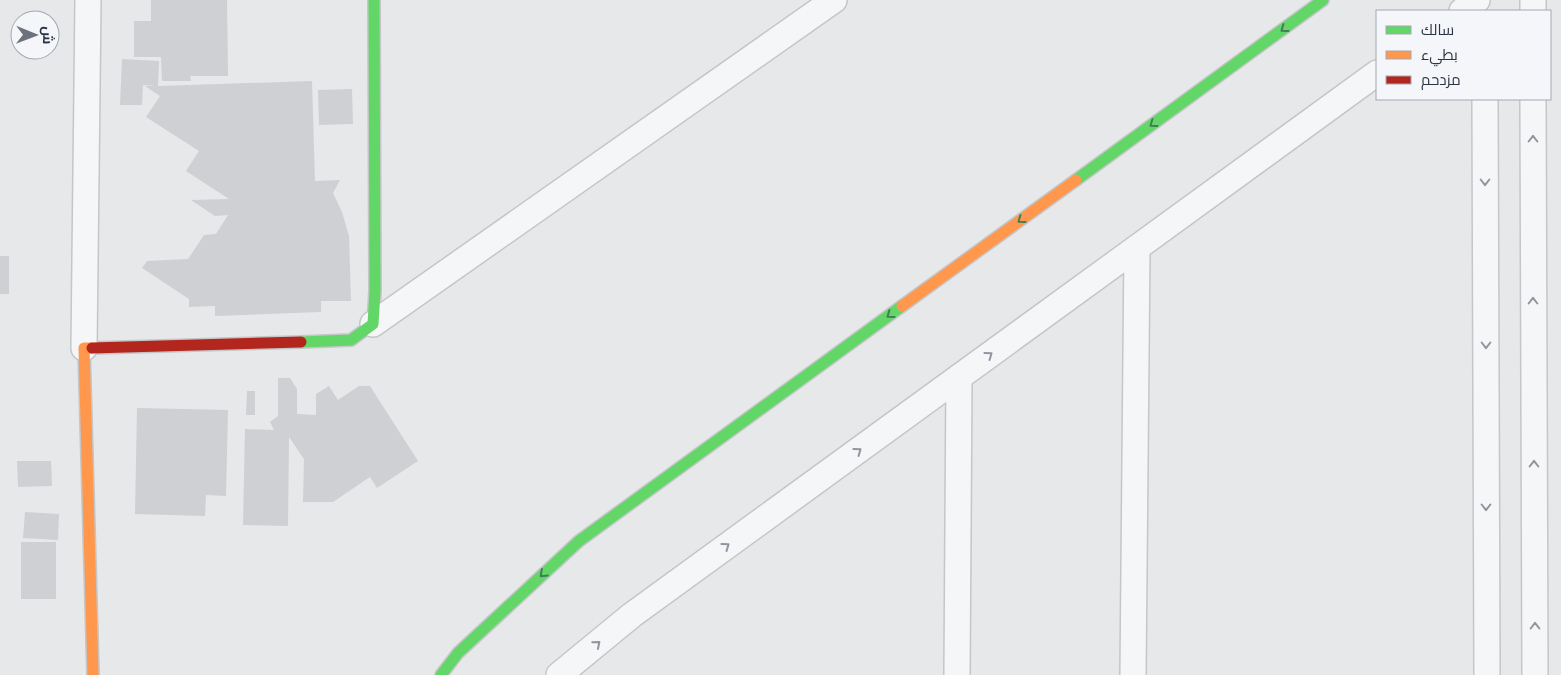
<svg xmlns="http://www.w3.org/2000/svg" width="1561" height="675" font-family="Figtree,Cairo,sans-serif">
  <rect width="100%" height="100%" fill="#e6e8ea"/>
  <!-- building -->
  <path fill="#ced0d3" d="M151 0H227L228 76H190L191 81H162L161 57H134V21H151Z
    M122 59 159 61 158 86 312 81 315 181 340 180 333 193 342 212 349 236 351 301H321V312L215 316V306L189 307V299L142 268 147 261 188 259 204 235 216 234 228 215 215 216 191 200 229 199 186 171 199 151 146 117 160 96 145 86H156L143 85 142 105H120Z
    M352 89 353 124 319 125 318 90Z
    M0 256H9V294H0Z
    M278 378H290L297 389V414L316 415V394L329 386 338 400 359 386H370L418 461 377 488 370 477 333 502H303L304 459 289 437 288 526 243 525 245 429 274 430 270 422 278 416Z
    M247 391H255V415H246Z
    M137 408 228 410 226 496 206 495 205 516 135 514Z
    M17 461H51L52 486 18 487Z
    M25 512 59 514 58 540 23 538Z
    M21 542H56V599H21Z"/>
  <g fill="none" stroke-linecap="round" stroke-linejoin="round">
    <defs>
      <path id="street" d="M1462 11 1477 0
        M1533 11V0
        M1485 99 1487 675
        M1533 99 1535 675
        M373 324 834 0
        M84 348 88 0
        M559 675 632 615 1377 73
        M957 675 959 377
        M1133 675 1137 248"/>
      <path id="fast" d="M1076 180 1323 0
        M301 342 351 340 373 324 375 291 374 0
        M441 675 458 653 579 541 902 306"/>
      <path id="slow" d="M902 306 1076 180
        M92 348H84L93 675"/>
      <path id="jam" d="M92 348 301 342"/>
    </defs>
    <!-- street casing -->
    <use href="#street" stroke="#c4c6c8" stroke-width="28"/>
    <!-- fast casing -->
    <use href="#fast" stroke="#c4c6c8" stroke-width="14"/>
    <!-- slow casing -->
    <use href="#slow" stroke="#c4c6c8" stroke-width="14"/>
    <!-- jam casing -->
    <use href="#jam" stroke="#c4c6c8" stroke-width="14"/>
    <!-- street -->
    <use href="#street" stroke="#f5f6f7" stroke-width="25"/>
    <!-- fast -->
    <use href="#fast" stroke="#63d668" stroke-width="11"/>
    <!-- slow -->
    <use href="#slow" stroke="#ff974d" stroke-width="11"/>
    <!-- jam -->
    <use href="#jam" stroke="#b3261e" stroke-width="11"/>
  </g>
  <!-- one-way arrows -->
  <defs><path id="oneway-chevron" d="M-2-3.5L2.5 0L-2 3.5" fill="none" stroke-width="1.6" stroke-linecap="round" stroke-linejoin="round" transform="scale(1.25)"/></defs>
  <g stroke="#447d55">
    <use href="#oneway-chevron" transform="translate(1284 29) rotate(144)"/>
    <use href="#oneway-chevron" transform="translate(1153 124) rotate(144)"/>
    <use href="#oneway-chevron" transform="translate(1021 220) rotate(144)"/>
    <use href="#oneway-chevron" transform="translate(890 315) rotate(144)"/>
    <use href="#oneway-chevron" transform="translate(543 574) rotate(137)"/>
  </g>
  <g stroke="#90959e">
    <use href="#oneway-chevron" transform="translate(1533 139) rotate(-90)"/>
    <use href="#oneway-chevron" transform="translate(1485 182) rotate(90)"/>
    <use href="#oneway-chevron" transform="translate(1533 301) rotate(-90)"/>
    <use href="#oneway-chevron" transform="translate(1486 345) rotate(90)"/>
    <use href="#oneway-chevron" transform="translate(989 355) rotate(-36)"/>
    <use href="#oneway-chevron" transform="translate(858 451) rotate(-36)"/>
    <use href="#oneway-chevron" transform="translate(1534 464) rotate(-90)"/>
    <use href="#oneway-chevron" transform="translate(1486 507) rotate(90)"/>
    <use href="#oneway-chevron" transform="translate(726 546) rotate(-36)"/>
    <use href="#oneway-chevron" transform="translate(1535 626) rotate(-90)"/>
    <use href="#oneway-chevron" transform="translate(597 644) rotate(-40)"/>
  </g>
  <!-- legend -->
  <rect x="1376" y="10" width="175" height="90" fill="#f4f6f9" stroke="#a4a8b1"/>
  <rect x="1386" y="26" width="25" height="8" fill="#63d668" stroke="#a4a8b1"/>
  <text x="1421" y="35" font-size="15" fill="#2b3445">سالك</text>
  <rect x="1386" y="51" width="25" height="8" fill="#ff974d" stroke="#a4a8b1"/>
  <text x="1421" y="60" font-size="15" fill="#2b3445">بطيء</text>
  <rect x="1386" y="76" width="25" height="8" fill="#b3261e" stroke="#a4a8b1"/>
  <text x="1421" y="85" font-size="15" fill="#2b3445">مزدحم</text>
  <!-- north arrow -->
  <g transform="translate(35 35) rotate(91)"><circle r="24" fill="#f4f6f9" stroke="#a4a8b1"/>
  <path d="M0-4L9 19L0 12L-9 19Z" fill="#6c737f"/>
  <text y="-8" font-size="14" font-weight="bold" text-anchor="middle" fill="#2b3445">ش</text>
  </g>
</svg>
